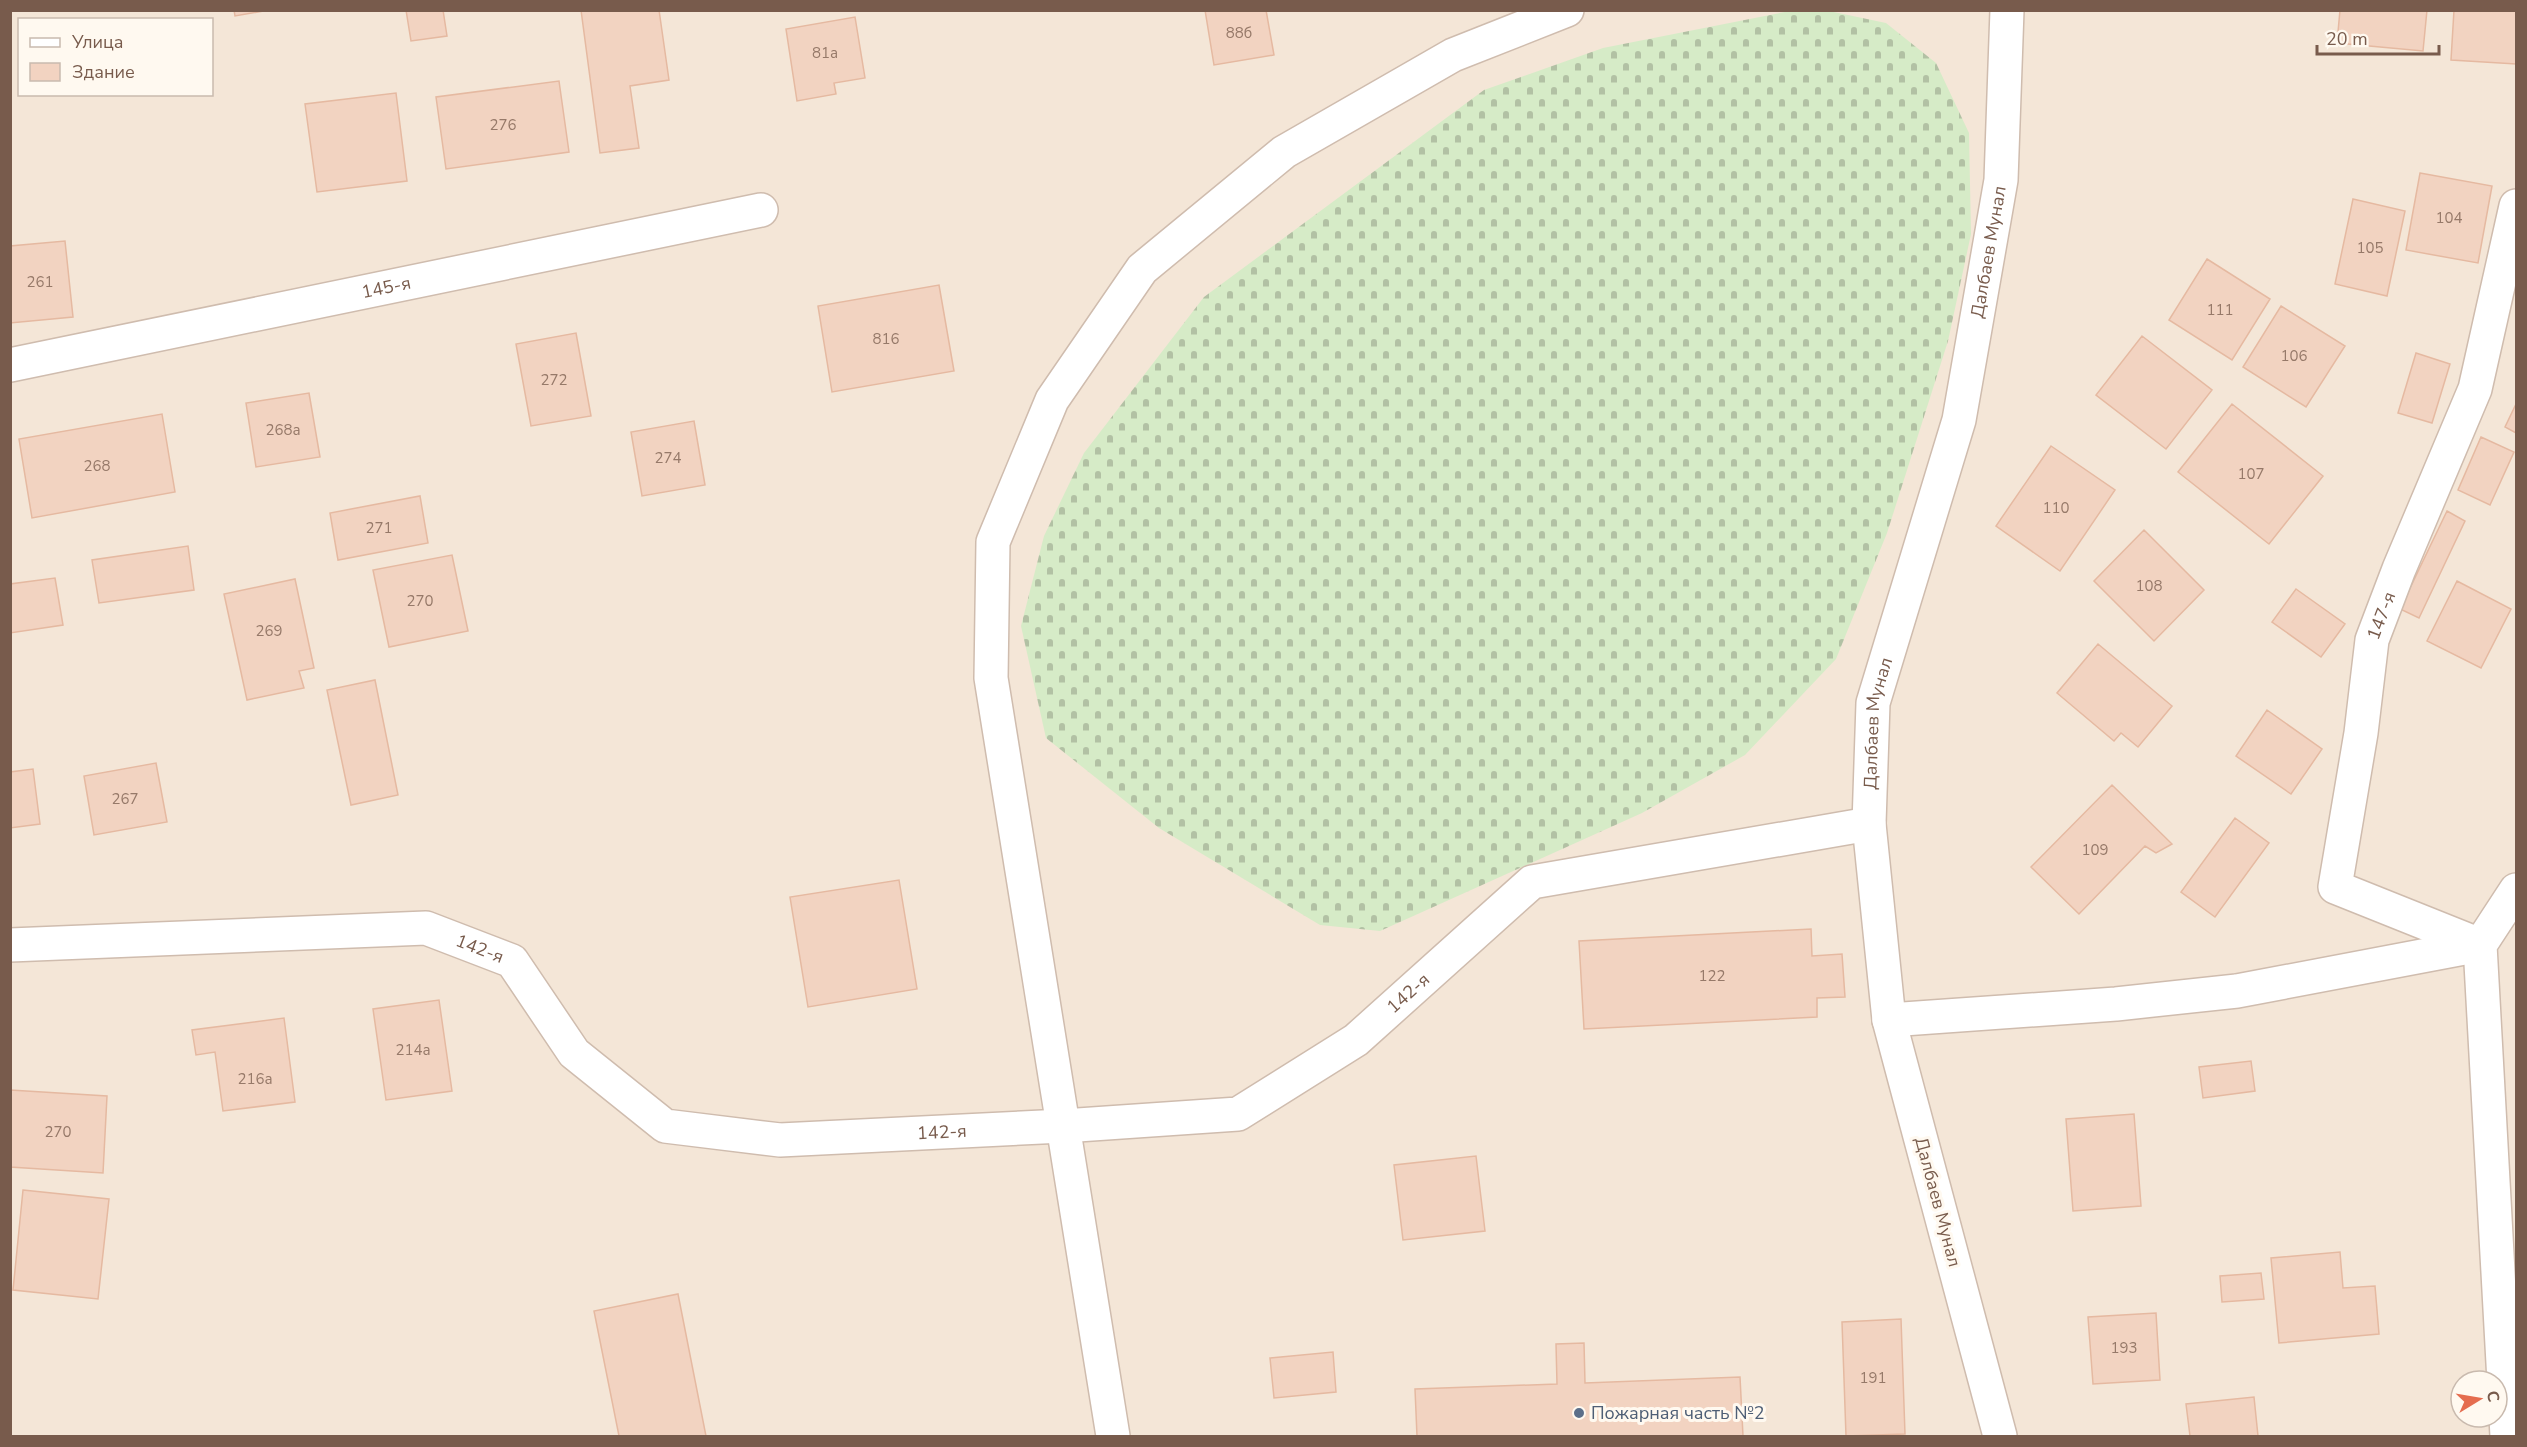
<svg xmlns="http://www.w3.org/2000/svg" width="2527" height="1447" font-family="'Nunito Sans',sans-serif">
  <defs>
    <pattern id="cemetery-stones" width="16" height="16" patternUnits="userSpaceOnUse" patternTransform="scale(1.5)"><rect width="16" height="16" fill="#d6ebc7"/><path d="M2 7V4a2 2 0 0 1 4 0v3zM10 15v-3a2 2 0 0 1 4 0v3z" fill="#b2c1a4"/></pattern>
  </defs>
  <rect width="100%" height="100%" fill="#fdf5e9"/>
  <!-- residential -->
  <path fill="#f4e6d7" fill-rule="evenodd" d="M11 11H2516V1436H11ZM20 20H212V94H20ZM2461 1381H2497V1417H2461Z"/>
  <!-- cemetery -->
  <path fill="url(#cemetery-stones)" d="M1795 10 1829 11 1886 23 1936 63 1969 133 1971 234 1948 341 1887 533 1836 659 1745 755 1642 813 1380 931 1320 925 1159 828 1046 738 1021 626 1044 536 1084 453 1204 297 1484 90 1603 48Z"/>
  <!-- building -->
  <path fill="#f2d3c1" stroke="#e5b9a1" stroke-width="1.5" d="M234 10H269L235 16Z
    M406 10H443L447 36 411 41Z
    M581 10H659L669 80 630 86 639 148 600 153Z
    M1205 10H1266L1274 55 1214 65Z
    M2340 10H2427L2423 51 2337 43Z
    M2454 10H2516V64L2451 60Z
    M855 17 865 78 834 83 836 94 797 101 786 29Z
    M559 81 569 152 446 169 436 97Z
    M396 93 407 181 317 192 305 104Z
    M2420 173 2492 186 2478 263 2406 250Z
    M2353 199 2405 211 2387 296 2335 284Z
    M65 241 73 317 10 323V246Z
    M2207 259 2270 299 2232 360 2169 320Z
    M939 285 954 371 832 392 818 306Z
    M2281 306 2345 346 2306 407 2243 367Z
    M576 333 591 416 531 426 516 344Z
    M2142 336 2212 390 2166 449 2096 395Z
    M2416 353 2450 364 2432 423 2398 413Z
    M309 393 320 457 256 467 246 403Z
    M2232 404 2323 476 2269 544 2178 472Z
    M2516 404V433L2505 427Z
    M162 414 175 492 32 518 19 439Z
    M694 421 705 485 642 496 631 432Z
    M2481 437 2514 452 2490 505 2458 490Z
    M2051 446 2115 490 2060 571 1996 526Z
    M420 496 428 543 338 560 330 513Z
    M2447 511 2465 521 2419 618 2400 609Z
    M2144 530 2204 590 2154 641 2094 581Z
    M188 546 194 590 99 603 92 560Z
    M452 555 468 631 389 647 373 570Z
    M55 578 63 625 10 633V584Z
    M295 579 314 668 299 671 304 688 247 700 224 594Z
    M2457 581 2511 609 2481 668 2427 641Z
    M2296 589 2345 624 2321 657 2272 622Z
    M2098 644 2172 706 2138 747 2121 733 2114 741 2057 693Z
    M375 680 398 795 351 805 327 690Z
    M2267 710 2322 749 2291 794 2236 756Z
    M156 763 167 822 94 835 84 776Z
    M33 769 40 824 10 828V772Z
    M2112 785 2172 844 2156 853 2145 846 2079 914 2031 867Z
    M2235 818 2269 843 2215 917 2181 892Z
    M899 880 917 989 808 1007 790 897Z
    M1811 929 1812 956 1842 954 1845 997 1817 998V1017L1584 1029 1579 941Z
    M439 1000 452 1091 386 1100 373 1009Z
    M284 1018 295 1102 223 1111 215 1052 196 1055 192 1030Z
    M2251 1061 2255 1091 2203 1098 2199 1067Z
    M10 1090 107 1096 103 1173 10 1167Z
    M2134 1114 2141 1206 2073 1211 2066 1119Z
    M1476 1156 1485 1231 1403 1240 1394 1165Z
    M23 1190 109 1199 98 1299 13 1290Z
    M2340 1252 2343 1288 2375 1286 2379 1334 2279 1343 2271 1258Z
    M2261 1273 2264 1299 2222 1302 2220 1276Z
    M678 1294 706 1436H619L594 1311Z
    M2156 1313 2160 1380 2093 1384 2088 1317Z
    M1901 1319 1905 1434 1846 1436 1842 1322Z
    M1584 1343 1585 1383 1740 1377 1743 1436H1417L1415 1389 1557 1384 1556 1344Z
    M1333 1352 1336 1392 1274 1398 1270 1358Z
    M2254 1397 2258 1436H2190L2186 1404Z"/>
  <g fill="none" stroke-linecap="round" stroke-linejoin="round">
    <defs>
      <g id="street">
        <path id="s1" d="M10 365 761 210"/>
        <path id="s2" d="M10 945 426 928 512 961 574 1053 665 1126 780 1140 1063 1126 1238 1114 1356 1040 1532 882 1869 824"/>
        <path id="s3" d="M2480 945 2335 887 2361 733 2372 640 2399 569 2475 389 2516 206"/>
        <path d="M1889 1020 2116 1004 2237 991 2480 945"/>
        <path d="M1113 1436 991 678 993 542 1052 400 1142 269 1284 152 1453 55 1567 10"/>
        <path id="s4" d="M2000 1436 1889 1020 1869 824 1873 703 1959 420 2001 180 2007 10"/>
        <path d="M2507 1436 2480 945 2516 890"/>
      </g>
    </defs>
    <!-- street casing -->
    <use href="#street" stroke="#cfbcae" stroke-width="36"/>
    <!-- street -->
    <use href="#street" stroke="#fff" stroke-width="33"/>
  </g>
  <!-- markers -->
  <circle fill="#5c6f8a" stroke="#fff9f0" stroke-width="2" cx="1579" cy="1413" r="6"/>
  <g text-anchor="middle" stroke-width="6" stroke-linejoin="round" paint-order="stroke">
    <!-- number labels -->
    <g font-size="15" fill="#967969">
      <text x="1239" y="38">88б</text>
      <text x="825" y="58">81а</text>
      <text x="503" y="130">276</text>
      <text x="2449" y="223">104</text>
      <text x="2370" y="253">105</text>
      <text x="40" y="287">261</text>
      <text x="2220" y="315">111</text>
      <text x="886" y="344">816</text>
      <text x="2294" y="361">106</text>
      <text x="554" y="385">272</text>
      <text x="283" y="435">268а</text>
      <text x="668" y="463">274</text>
      <text x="97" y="471">268</text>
      <text x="2251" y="479">107</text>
      <text x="2056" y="513">110</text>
      <text x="379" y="533">271</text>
      <text x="2149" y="591">108</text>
      <text x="420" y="606">270</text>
      <text x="269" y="636">269</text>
      <text x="125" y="804">267</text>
      <text x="2095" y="855">109</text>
      <text x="1712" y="981">122</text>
      <text x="413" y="1055">214а</text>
      <text x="255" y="1084">216а</text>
      <text x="58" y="1137">270</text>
      <text x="2124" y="1353">193</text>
      <text x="1873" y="1383">191</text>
    </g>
    <!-- street labels -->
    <g font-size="18" fill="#785b4c" stroke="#fff9f0">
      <text dy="6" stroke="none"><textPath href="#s4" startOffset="1215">Далбаев Мунал</textPath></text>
      <text dy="6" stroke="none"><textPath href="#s1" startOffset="384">145-я</textPath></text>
      <text dy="6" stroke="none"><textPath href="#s3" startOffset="432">147-я</textPath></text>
      <text dy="6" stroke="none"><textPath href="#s4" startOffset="729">Далбаев Мунал</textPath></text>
      <text dy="6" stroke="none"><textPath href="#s2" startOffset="474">142-я</textPath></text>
      <text dy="6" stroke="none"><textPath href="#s2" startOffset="1520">142-я</textPath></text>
      <text dy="6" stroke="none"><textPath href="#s2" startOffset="1014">142-я</textPath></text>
      <text transform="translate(1938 1202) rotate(75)" y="6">Далбаев Мунал</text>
    </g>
    <!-- service labels -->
    <g font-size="18" fill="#4e5e75" stroke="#fff9f0" text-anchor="start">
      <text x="1591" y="1419">Пожарная часть №2</text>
    </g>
  </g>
  <!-- border -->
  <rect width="2527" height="1447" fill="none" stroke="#785b4c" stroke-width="24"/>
  <!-- legend -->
  <rect x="18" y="18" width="195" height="78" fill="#fff9f0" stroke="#c9baae" stroke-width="1.5"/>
  <rect x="30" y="38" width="30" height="9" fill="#ffffff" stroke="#c9baae" stroke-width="1.5"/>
  <text x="72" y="48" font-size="18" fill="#785b4c">Улица</text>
  <rect x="30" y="63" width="30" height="18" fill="#f2d3c1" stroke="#c9baae" stroke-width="1.5"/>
  <text x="72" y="78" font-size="18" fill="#785b4c">Здание</text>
  <!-- north arrow -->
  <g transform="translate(2479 1399) rotate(79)"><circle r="28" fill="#fff9f0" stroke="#c9baae" stroke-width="1.5"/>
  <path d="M0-4.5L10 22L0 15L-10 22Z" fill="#e56d4f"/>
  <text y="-9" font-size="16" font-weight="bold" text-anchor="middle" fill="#785b4c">С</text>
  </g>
  <!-- scale -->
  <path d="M2317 45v9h122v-9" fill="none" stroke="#785b4c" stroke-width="3"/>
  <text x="2326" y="45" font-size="18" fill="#785b4c" stroke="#fff9f0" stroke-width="4.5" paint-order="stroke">20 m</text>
</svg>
